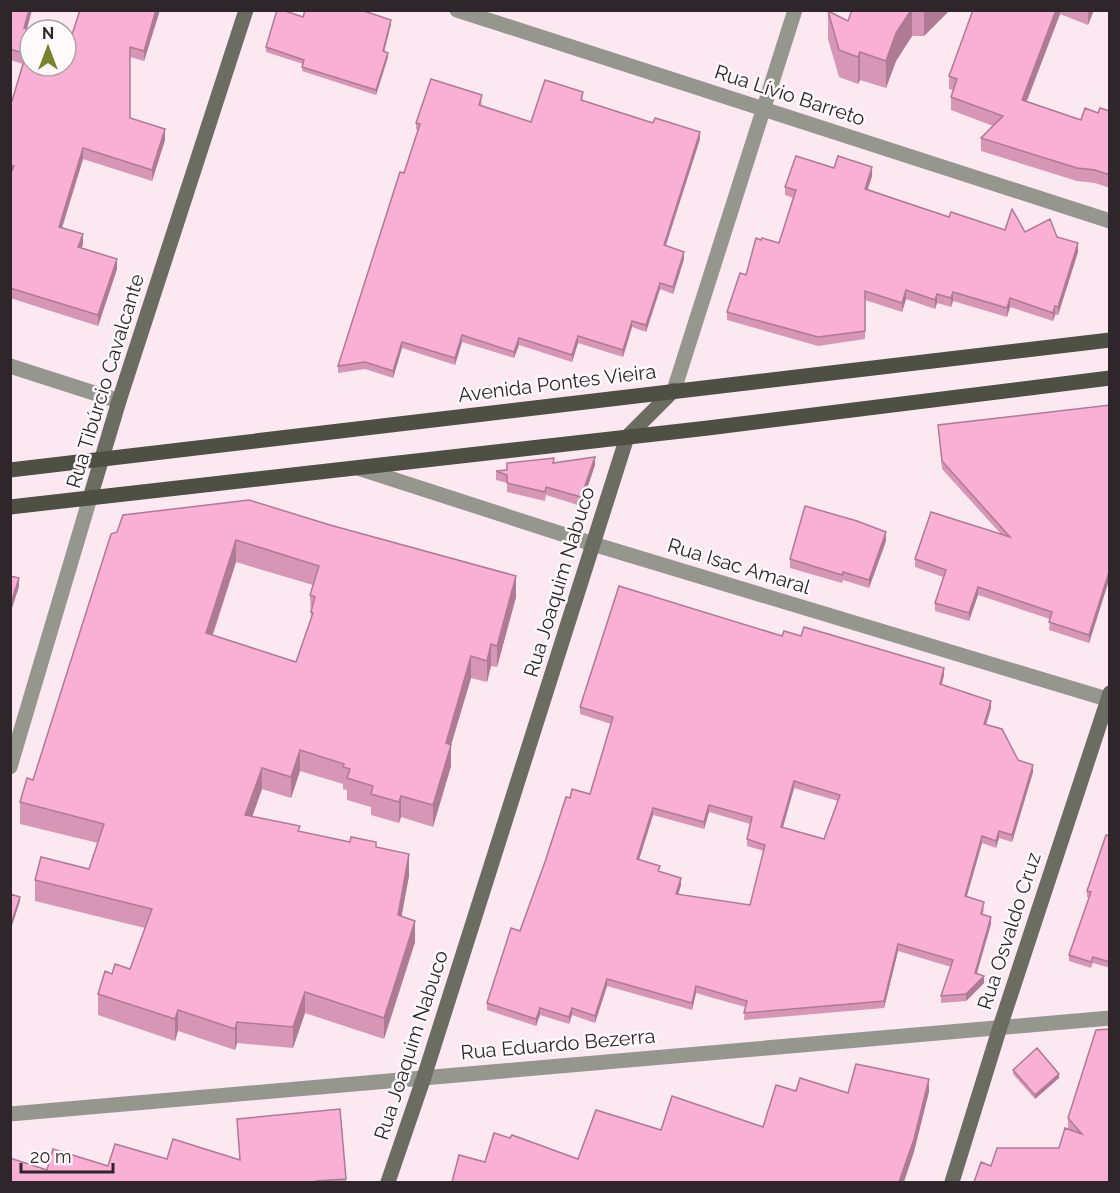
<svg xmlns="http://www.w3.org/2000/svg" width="1120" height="1193" font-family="Raleway,sans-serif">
  <rect width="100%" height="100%" fill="#fbe8f0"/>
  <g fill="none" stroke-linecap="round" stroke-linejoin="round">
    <!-- street -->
    <path stroke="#95978f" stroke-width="15" d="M457 10 1110 221
      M10 366 119 401
      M674 390 795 10
      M358 468 593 544 1110 700
      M10 767 90 498
      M10 1114 1110 1018"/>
    <!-- secondary -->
    <path stroke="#6b6d63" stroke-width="15" d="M90 498 119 401 246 10
      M388 1182 424 1077 627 437 674 390
      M952 1182 1000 1027 1110 693"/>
    <!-- primary -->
    <path stroke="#4e5044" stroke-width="15" d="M10 470 1110 340
      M10 507 708 428 1110 378"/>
  </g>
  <!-- wall -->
  <path fill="#d796b6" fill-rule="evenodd" d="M10 10H32L27 29 69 44 80 10H160L144 61 130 57V118L165 140 152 181 83 159 62 228 83 244 81 248 117 269 98 326 10 298V101H12L23 64 10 60Z
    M852 10H950L924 36H912L896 61 886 88 860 80 858 84 839 77 828 39V11L848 21Z
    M973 10H1094L1088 25 1060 14 1027 101 1081 120 1098 113 1110 111V188L1095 183 1077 181 981 151V138L993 126 951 110V97L953 90 949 89V76Z
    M303 17 391 24 384 52 388 57 376 95 302 71 303 64 266 52V47Z
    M583 99V101L700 139 666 245 684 259 673 294 660 289 646 332 632 327 623 357 578 343 572 362 519 345 514 358 462 342 455 365 402 348 393 378 365 369 338 373V366L418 130 416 129V123L482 101 481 106 531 122Z
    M834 168 872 176 868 189 949 217 1005 230 1025 232 1057 237 1078 252 1058 315H1055L1053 321 1010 307 1007 317 953 301 951 307 937 303 935 309 906 299 902 312 865 300V339L818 346 727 320V312L746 275 779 243 793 198 785 195V187Z
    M1110 405V577L1089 643 1049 630 1050 619 978 595 969 621 935 611V603L943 577 915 567V559L1000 533 942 469 938 425Z
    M554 463 595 465 581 506 546 495 545 501 507 492V483L496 480V471Z
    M123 515 516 597 497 667 491 666 487 682 471 678 451 745V766L433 827 401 817 399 823 371 815V807L347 800V790L343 789V784L300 771 291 798 262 789 252 817 300 832 376 847 409 876 401 916 415 942 384 1039 305 1013 293 1048 237 1043 235 1050 178 1031 175 1041 98 1015V994L112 974 130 969 145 928 35 901V880L89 869 98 843 20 824V802L33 780ZM236 562 313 585 310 595 311 619 296 662 213 635Z
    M886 541 869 588 843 580 842 583 790 568V559Z
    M782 636 944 675 942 684 991 708 986 725 1018 760 1033 772 1012 842 999 838 996 848 982 843 966 897 984 909 983 914 991 924 976 974 984 983 966 1001 941 1003V996L951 967 898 951 884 1008 744 1020 745 1007 696 993 692 1010 607 986 595 1023 572 1015 569 1024 540 1015 536 1026 487 1010V1003L520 931 570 798 590 794 611 724 580 714V707ZM794 788 838 801 824 839 783 827ZM709 812 750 824 747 839V846L764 851 750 905 678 895 681 885 639 859 653 815 704 829Z
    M1110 836V968L1093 963 1091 968 1069 961V955L1089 898 1087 897V891Z
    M1096 1030 1110 1182 991 1166 1059 1148 1068 1129V1118Z
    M1013 1070 1059 1078 1035 1099 1013 1074Z
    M237 1119 346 1179V1182H10L47 1170 108 1166 167 1159 240 1160Z"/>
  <!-- shaded-wall -->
  <path fill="#af7a94" d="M29 10H32L24 39V28Z
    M156 10H160L144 61V51Z
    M911 10H912V36L896 61 886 88V61L896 33Z
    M924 10H950L924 36Z
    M1056 10H1060V14L1022 113V100Z
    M1089 10H1094L1088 25V12Z
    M391 20V24L383 56V51Z
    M860 52V80L858 84V57Z
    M388 53V57L376 95V90Z
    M165 129V140L152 181V170Z
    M700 132V139L664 251V245Z
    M83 148V159L59 237V227Z
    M872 167V176L865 197V189Z
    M83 234V244L78 257V247Z
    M1078 243V252L1058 315V307Z
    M684 252V259L673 294V287Z
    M117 259V269L98 326V315Z
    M660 283V289L646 332V325Z
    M906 290V299L902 312V303Z
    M953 292V301L951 307V298Z
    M937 294V303L935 309V300Z
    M1010 298V307L1007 317V308Z
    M1055 306V315L1053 321V313Z
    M632 321V327L623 357V350Z
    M462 335V342L455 365V358Z
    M578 336V343L572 362V355Z
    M519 338V345L514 358V352Z
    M402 342V348L393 378V371Z
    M595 457V465L581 506V497Z
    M886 532V541L869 588V580Z
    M236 540V562L206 654V633Z
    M1110 569V577L1089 643V635Z
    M516 576V597L497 667V646Z
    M19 578V587L10 614V606Z
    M978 587V595L969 621V613Z
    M491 644V666L487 682V661Z
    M471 656V678L451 745V766L433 827V805L446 743Z
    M944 668V675L940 691V684Z
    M991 701V708L984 731V724Z
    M300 750V771L291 798V777Z
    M1033 765V772L1012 842V835Z
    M262 768V789L245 837V815Z
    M794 781V788L781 834V827Z
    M401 796V817L399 823V802Z
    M709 805V812L704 829V822Z
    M653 808V815L637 866V859Z
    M999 831V838L996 848V841Z
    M982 836V843L965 903V896Z
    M409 854V876L398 936V915Z
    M681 878V885L676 901V894Z
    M20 897V901L10 932V927Z
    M991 917V924L975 980V973Z
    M415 921V942L384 1039V1018Z
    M898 944V951L884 1008V1001Z
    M984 976V983L966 1001V994Z
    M607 979V986L595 1023V1016Z
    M696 986V993L692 1010V1003Z
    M305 992V1013L293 1048V1027Z
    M540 1008V1015L536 1026V1019Z
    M572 1008V1015L569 1024V1017Z
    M178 1010V1031L175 1041V1019Z
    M237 1022V1043L235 1050V1029Z
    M1059 1074V1078L1035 1099V1095Z
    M929 1079V1092L914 1152 904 1182H899Z"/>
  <!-- building -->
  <path fill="#faafd4" stroke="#af7a94" stroke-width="1.5" fill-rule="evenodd" d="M10 10H29L24 28 30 30V66H66V43L69 44 80 10H156L144 51 130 47V118L165 129 152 170 83 148 59 227 83 234 78 247 117 259 98 315 10 288V175L14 166 10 165V101H12L26 54 10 49Z
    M277 10H282L303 17 305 10H361L391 20 383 51 388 53 376 90 302 67 304 60 266 47Z
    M852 10H911L896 33 886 61 860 52 858 57 839 50 828 11 848 21Z
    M973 10H1056L1022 100 1081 120 1085 108 1098 113 1100 108 1110 111V175L1095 170 1077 168 981 138 1003 116 951 97 957 79 949 76Z
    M431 79 482 95 479 105 531 122 545 80 583 92 581 100 653 123 655 118 700 132 664 245 684 252 673 287 660 283 646 325 632 321 623 350 578 336 572 355 519 338 514 352 462 335 455 358 402 342 393 371 365 362 338 366 400 172 404 173 420 124 416 123Z
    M796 156 834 168 838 156 872 167 865 189 949 217 951 212 1005 230 1012 209 1025 232 1050 219 1057 237 1078 243 1058 307 1055 306 1053 313 1010 298 1007 308 953 292 951 298 937 294 935 300 906 290 902 303 865 291V331L818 337 727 312 740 273 746 275 756 238 761 240 762 238 779 243 796 190 785 187Z
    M1110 405 1109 554 1110 569 1089 635 1049 622 1052 612 978 587 969 613 935 603 946 570 915 559 931 512 1010 537 942 461 938 425Z
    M595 457 581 497 546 487 545 492 507 483V475L496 471 507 470V463L554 458 553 463Z
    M249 500 330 525 516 576 497 646 491 644 487 661 471 656 446 743 451 745 433 805 401 796 399 802 371 794 373 786 347 778 350 769 343 767 344 764 300 750 291 777 262 768 245 815 300 826 298 831 350 842 351 837 376 842V847L409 854 398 915 415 921 384 1018 305 992 293 1027 237 1022 235 1029 178 1010 175 1019 98 994 105 971 112 974 115 964 130 969 152 909 35 880 41 857 89 869 104 824 20 802 27 778 33 780 111 534 117 532 123 515ZM236 540 319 566 310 595 315 597 311 612 313 613 296 662 206 633Z
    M805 506 857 521 886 532 869 580 843 572 842 575 790 559Z
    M10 576 19 578 10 606Z
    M619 586 782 636 784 631 801 636 804 627 944 668 940 684 991 701 984 724 1002 729 1018 760 1033 765 1012 835 999 831 996 841 982 836 965 896 984 902 981 914 991 917 975 973 984 976 966 994 941 996 953 960 898 944 884 1001 744 1013 747 1001 696 986 692 1003 607 979 595 1016 572 1008 569 1017 540 1008 536 1019 487 1003 511 928 520 931 546 859 566 797 570 798 572 789 590 794 613 717 580 707ZM794 781 840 795 824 839 781 827ZM709 805 752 817 747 839 765 845 750 905 676 894 681 878 658 871 660 866 637 859 653 808 704 822Z
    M1106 835 1110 836V962L1093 957 1091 962 1069 955 1091 892 1087 891Z
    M10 894 20 897 10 927Z
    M1110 1029V1182H974L981 1162 991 1166 997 1148H1059L1065 1128 1082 1134 1068 1118 1096 1030Z
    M1037 1048 1059 1074 1035 1095 1013 1070Z
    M856 1064 929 1079 914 1139 899 1182H452L459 1155 485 1162 494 1133 510 1138 512 1135 578 1159 596 1110 661 1130 672 1096 763 1127 776 1085 796 1091 800 1078 848 1093Z
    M340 1109 346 1179 316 1181V1182H10V1158L47 1170 53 1149 108 1166 115 1144 167 1159 173 1139 240 1160 237 1119Z"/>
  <g text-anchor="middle" stroke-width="5" stroke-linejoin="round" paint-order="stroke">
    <!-- street labels -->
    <g font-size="20" fill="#2e262a" stroke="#fefafb">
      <text transform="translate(790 95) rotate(18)" y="7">Rua Lívio Barreto</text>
      <text transform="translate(105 381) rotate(-73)" y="7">Rua Tibúrcio Cavalcante</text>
      <text transform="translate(557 383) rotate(-7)" y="7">Avenida Pontes Vieira</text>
      <text transform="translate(739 566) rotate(17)" y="7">Rua Isac Amaral</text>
      <text transform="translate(559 582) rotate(-73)" y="7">Rua Joaquim Nabuco</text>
      <text transform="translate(1009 931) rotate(-72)" y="7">Rua Osvaldo Cruz</text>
      <text transform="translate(558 1044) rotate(-5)" y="7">Rua Eduardo Bezerra</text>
      <text transform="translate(411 1045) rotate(-72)" y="7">Rua Joaquim Nabuco</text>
    </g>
  </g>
  <!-- border -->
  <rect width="1120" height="1193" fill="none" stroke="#2e262a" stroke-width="24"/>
  <!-- north arrow -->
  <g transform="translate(48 48)"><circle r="28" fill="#fefafb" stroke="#aba5a7" stroke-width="1.5"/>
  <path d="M0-4.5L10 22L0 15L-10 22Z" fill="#778330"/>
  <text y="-9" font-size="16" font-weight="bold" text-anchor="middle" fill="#2e262a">N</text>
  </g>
  <!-- scale -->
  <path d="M21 1163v9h92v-9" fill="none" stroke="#2e262a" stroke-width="3"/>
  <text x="30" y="1163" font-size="18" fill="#2e262a" stroke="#fefafb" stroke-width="4.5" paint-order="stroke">20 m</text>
</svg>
